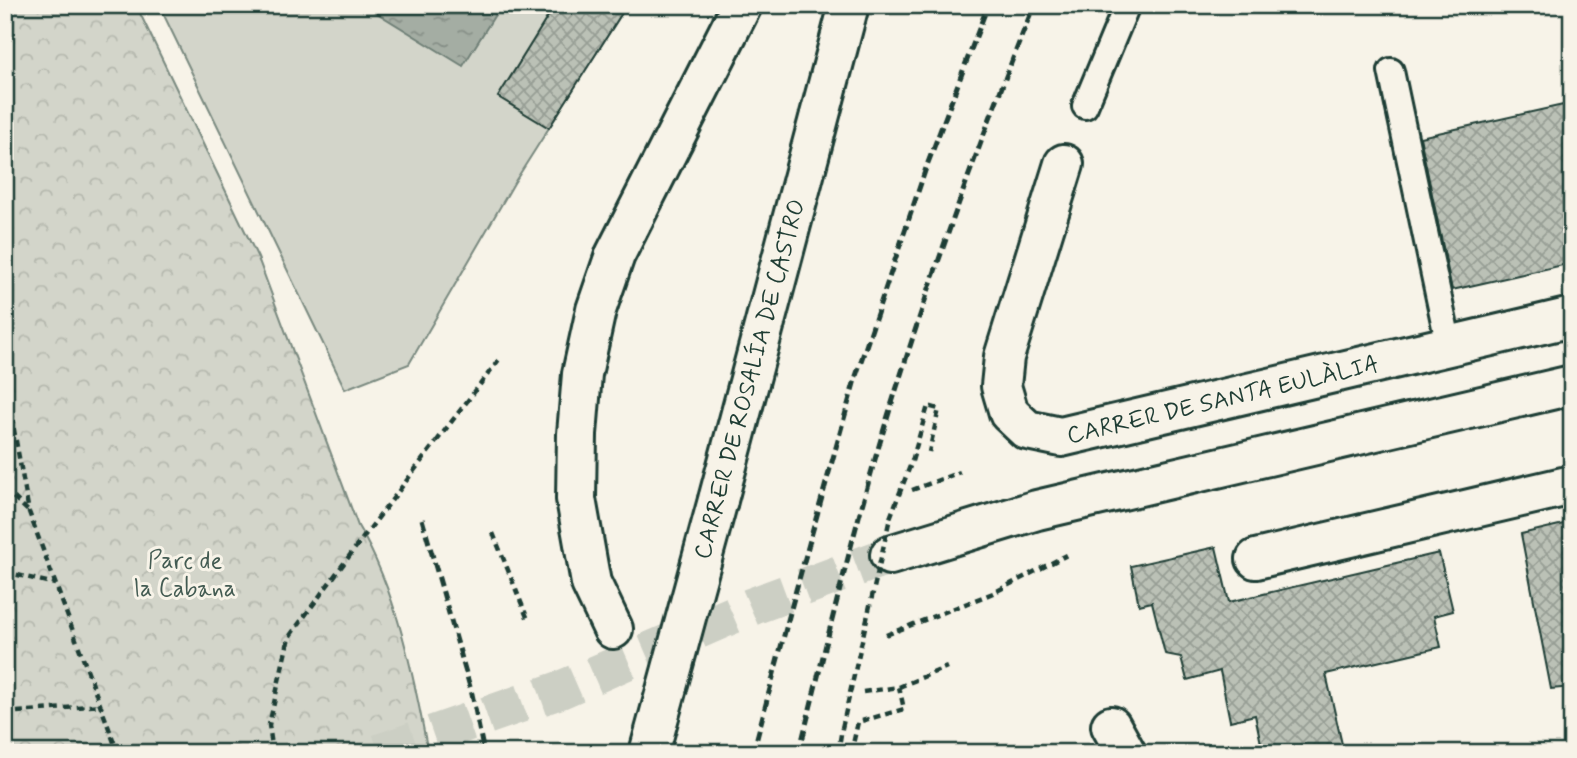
<svg xmlns="http://www.w3.org/2000/svg" width="1577" height="758" font-family="Mynerve,sans-serif">
  <defs>
    <pattern id="forest-crowns" width="20" height="18" patternUnits="userSpaceOnUse" patternTransform="scale(1.75)"><rect width="20" height="18" fill="#d3d5ca"/><path d="M2 6a3 3 0 1 1 6 0M12 15a3 3 0 1 1 6 0" fill="none" stroke="#b5b8ae"/></pattern>
    <pattern id="water-ripples" width="26" height="14" patternUnits="userSpaceOnUse" patternTransform="scale(1.75)"><rect width="26" height="14" fill="#a4ada3"/><path d="M2 4q2-2 4 0t4 0M15 11q2-2 4 0t4 0" fill="none" stroke="#858e86"/></pattern>
    <pattern id="building-cross-hatch" width="8" height="8" patternUnits="userSpaceOnUse" patternTransform="scale(1.75)"><rect width="8" height="8" fill="#bbc1b6"/><path d="M0 0l8 8M0 8l8-8" fill="none" stroke="#979e95"/></pattern>
  </defs>
  <rect width="100%" height="100%" fill="#f7f3e8"/>
  <filter id="ink" filterUnits="userSpaceOnUse"><feTurbulence type="fractalNoise" baseFrequency=".0143" numOctaves="2"/><feDisplacementMap in="SourceGraphic" scale="14" xChannelSelector="R" yChannelSelector="G"/><feConvolveMatrix kernelMatrix="1 2 1 2 8 2 1 2 1" color-interpolation-filters="sRGB"/></filter>
  <g filter="url(#ink)">
    <!-- grass -->
    <path fill="#d3d5ca" stroke="#79897f" stroke-width="2" d="M159 5H627L514 183 409 364 345 389Z"/>
    <!-- forest -->
    <path fill="url(#forest-crowns)" stroke="#79897f" stroke-width="2" d="M5 5H136L258 258 358 526C396 588 415 681 428 753H5Z"/>
    <!-- water -->
    <path fill="url(#water-ripples)" stroke="#6f8077" stroke-width="2" d="M364 5H501L463 66Z"/>
    <!-- building -->
    <path fill="url(#building-cross-hatch)" stroke="#1f3d34" stroke-width="2" d="M555 5H627L549 128 498 97Z
      M1572 103V263L1452 290 1420 137Z
      M1572 522V687L1551 689 1521 534Z
      M1216 547 1229 602 1439 553 1453 611 1434 616 1441 647 1326 674 1344 753H1263L1255 715 1230 721 1220 671 1187 680 1181 657 1165 654 1152 602 1139 605 1131 566Z"/>
    <g fill="none" stroke-linecap="round" stroke-linejoin="round">
      <!-- tertiary-tunnel -->
      <path stroke="#cccfc4" stroke-width="38" stroke-dasharray="38 19" stroke-linecap="butt" d="M379 753 560 690 753 606 890 555"/>
      <defs>
        <path id="service" d="M1391 71 1449 346
          M1085 106 1127 5"/>
        <g id="minor">
          <path id="s1" d="M1064 164 1004 357 1001 386 1009 413 1027 430 1061 437 1572 317"/>
          <path d="M1256 559 1572 485"/>
          <path d="M613 629 591 583 576 499 577 434 582 374 596 310 615 255 742 5"/>
          <path d="M1111 726 1126 753"/>
        </g>
        <path id="tertiary" d="M718 500 849 5
          M890 555 1037 510 1572 385"/>
      </defs>
      <!-- service casing -->
      <use href="#service" stroke="#1f3d34" stroke-width="30"/>
      <!-- minor casing -->
      <use href="#minor" stroke="#1f3d34" stroke-width="44"/>
      <!-- tertiary casing -->
      <use href="#tertiary" stroke="#1f3d34" stroke-width="44"/>
      <!-- path -->
      <path stroke="#1f3d34" stroke-width="4.5" stroke-dasharray="7 5" stroke-linecap="butt" d="M5 381 29 512 118 753
        M436 442 501 357
        M912 461 928 406 939 409 929 452
        M5 489 28 511
        M912 490 960 472
        M493 533 529 622
        M5 572 55 584
        M886 635 993 593 1067 555
        M863 692 899 687 947 667
        M5 713 101 705
        M273 753 269 725 289 637 362 539
        M838 753 842 728
        M851 753 858 722 904 709 899 687"/>
      <!-- service -->
      <use href="#service" stroke="#f7f3e8" stroke-width="24"/>
      <!-- minor -->
      <use href="#minor" stroke="#f7f3e8" stroke-width="38"/>
      <!-- tertiary -->
      <use href="#tertiary" stroke="#f7f3e8" stroke-width="38"/>
      <!-- rail -->
      <path stroke="#1f3d34" stroke-width="5" stroke-dasharray="10 5" stroke-linecap="butt" d="M422 519 472 694 484 753
        M753 753 796 590 856 376 926 168 988 5
        M799 753C830 629 859 505 898 384 938 256 984 130 1034 5"/>
      <defs>
        <path id="tertiary-bridge" d="M649 753 718 500"/>
      </defs>
      <!-- tertiary-bridge casing -->
      <use href="#tertiary-bridge" stroke="#1f3d34" stroke-width="44" stroke-linecap="butt"/>
      <!-- path-bridge -->
      <path stroke="#1f3d34" stroke-width="4.5" stroke-dasharray="7 5" stroke-linecap="butt" d="M362 539 436 442
        M842 728 890 518 912 461"/>
      <!-- tertiary-bridge -->
      <use href="#tertiary-bridge" stroke="#f7f3e8" stroke-width="38"/>
    </g>
  </g>
  <g text-anchor="middle" stroke-width="6" stroke-linejoin="round" paint-order="stroke">
    <!-- street labels -->
    <g font-size="24" fill="#1f3d34" stroke="#f7f3e8">
      <text transform="translate(749 379) rotate(-75)" y="8">CARRER DE ROSALÍA DE CASTRO</text>
      <text dy="8" stroke="none"><textPath href="#s1" startOffset="485">CARRER DE SANTA EULÀLIA</textPath></text>
    </g>
    <!-- park labels -->
    <g font-size="24" fill="#435b52" stroke="#f7f3e8">
      <text x="185" y="568">Parc de<tspan x="185" dy="28">la Cabana</tspan></text>
    </g>
  </g>
  <!-- margin -->
  <rect width="1577" height="758" fill="none" stroke="#f7f3e8" stroke-width="28"/>
  <rect x="14" y="14" width="1549" height="730" fill="none" stroke="#1f3d34" stroke-width="2.5" filter="url(#ink)"/>
</svg>
